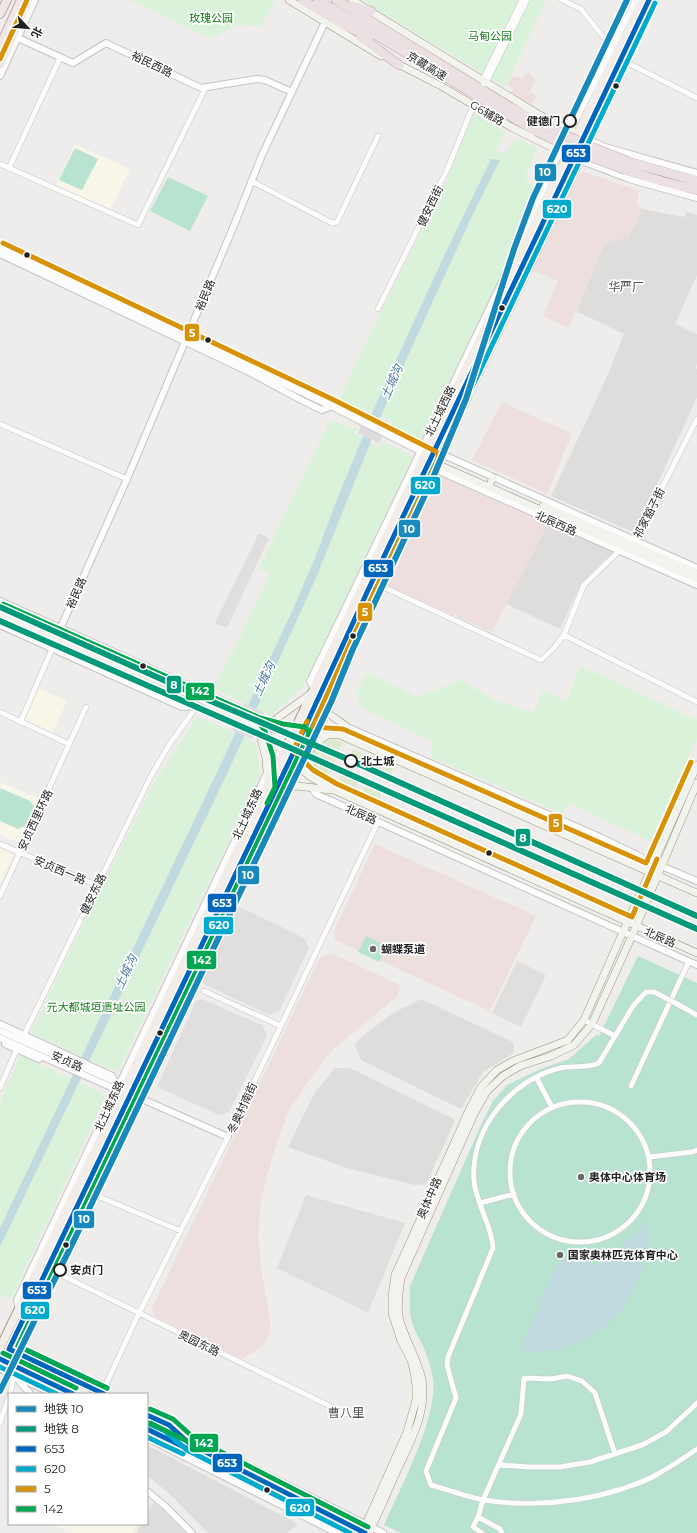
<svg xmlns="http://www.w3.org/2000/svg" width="697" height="1533" font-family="Montserrat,'Noto Sans SC',sans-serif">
  <rect width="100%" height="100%" fill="#efedeb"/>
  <!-- residential -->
  <path fill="#dfdddc" d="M642 209 684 217 687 212 697 215V275L675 324 697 334V364L695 368 697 369V397L635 533 551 496 606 379 624 334 576 311 605 242 629 237Z
    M548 524 614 551 582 582 560 629 506 604Z
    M421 999 513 1042 514 1053 483 1072 461 1109 361 1060 355 1045 360 1038 393 1013Z
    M335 1068H350L454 1119V1123L426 1184 415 1185 347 1168 288 1147 315 1092Z
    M147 1445 298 1524 287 1533H208L173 1497 147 1475Z
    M153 1503 161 1508 185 1533H136L141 1524H147V1513Z"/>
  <!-- commercial -->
  <path fill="#ecdfde" d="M528 72 536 80 530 91 537 96 532 104 510 94 513 89 507 85 512 76 521 78Z
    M584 172 639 191 637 204 642 209 629 237 605 242 568 328 543 316 558 281 532 270 576 176Z
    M502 402 572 434 547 494 472 460Z
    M439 475 548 524 492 632 386 585Z
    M375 844 536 916 490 1011 335 940 334 931Z
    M331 953 400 985 398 996 333 1049 305 1086 288 1112 273 1155 261 1199 258 1236 262 1275 269 1313 271 1332 262 1346 242 1359 154 1316 152 1308 320 957Z"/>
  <!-- education -->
  <path fill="#f7f6e8" d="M75 144 130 169 110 211 56 185Z
    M38 688 67 701 52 734 23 721Z
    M0 782 40 799 23 838 16 842 0 835Z
    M0 849 13 855 0 884Z
    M52 1524H137L133 1533H71Z"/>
  <!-- grass -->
  <path fill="#ddeacc" d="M327 738H333L342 743 326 781 314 774 310 751Z
    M353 749 371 757 367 763 357 758 355 763 348 760Z
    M377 759 394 767 388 780 381 776 384 770 374 765Z
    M343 769 350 772 348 778 358 783 356 789 338 782Z
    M377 785 384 788 379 800 362 792 365 786 375 790Z"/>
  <!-- park -->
  <path fill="#dbf2da" d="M130 0H275L261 27C248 25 238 23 227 30 221 33 217 37 210 38Z
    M362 0H544L546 1 505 87Z
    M474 112 505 133 496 150 505 153 516 138 537 148 525 177 535 188 496 288 419 444 390 428 392 422 365 409 362 415 339 401 379 316 449 176Z
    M330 420 356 429 354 433 380 447 384 442 412 456V459L302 688 271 716 214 688 241 636 270 574 259 569Z
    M581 666 697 720V738L650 841 568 803 563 814 431 757 432 741 361 708 356 694 367 673 399 687 417 697 462 680 496 701 533 712 543 690 566 701Z
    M197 717 246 737 257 746 260 775 118 1071 110 1069 31 1033 101 887 155 781Z
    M20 1055 101 1093 105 1098 11 1299 0 1295V1103Z"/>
  <!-- pitch -->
  <path fill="#b9e3d1" d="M75 148 98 159 82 190 59 180Z
    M168 177 208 196 190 231 150 211Z
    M0 788 30 801 34 806 25 826 18 829 0 821Z
    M366 936 387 946 379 962 358 952Z
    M638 956 697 983V1533H401L384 1525C400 1488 438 1418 433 1379 431 1367 427 1355 422 1344 419 1338 415 1332 413 1325 408 1313 410 1298 410 1286L481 1125 493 1101 507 1085 543 1068 569 1059 596 1035 599 1036Z"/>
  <!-- parking -->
  <path fill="#e0dfde" d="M259 533 269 538 227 628 215 623Z
    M240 907 304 938 309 948 279 1011 269 1015 204 984 202 979 235 909Z
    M517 961 546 975 521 1027 492 1013Z
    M202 999 262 1025 267 1036 229 1112 219 1115 157 1087 196 1001Z
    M306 1195 405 1223 368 1313 277 1268Z"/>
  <!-- water -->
  <path fill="#c1dae0" d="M491 159 500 160 472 216 386 404 316 578 226 776 0 1247V1228L219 768 294 607 315 558 334 507 376 404 443 258Z
    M648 1219C648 1238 648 1257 640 1276 622 1325 573 1359 520 1350L559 1259 569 1260H582L589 1264 599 1265 607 1253 620 1247 634 1235Z"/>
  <!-- pier -->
  <path fill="#dedddd" d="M367 412 389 422 379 443 358 433Z
    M244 703 264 712 252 739 232 730Z"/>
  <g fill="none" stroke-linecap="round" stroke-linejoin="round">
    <defs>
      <path id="minor" d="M562 0 581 9 613 49
        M624 61 697 98
        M485 81 484 77 522 0
        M483 85 488 79 527 0
        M0 164 138 225 206 87
        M9 168 60 58
        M251 181 332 223 337 222 378 136
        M378 309 447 170 476 99
        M0 424 127 479
        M634 543 697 419
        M379 585 541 660 553 649 564 635 697 702
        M564 635 584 585 621 549
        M0 712 69 744
        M21 721 55 642
        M0 844 98 886
        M0 896 86 707
        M204 991 281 1026
        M660 995 654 992H646L633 1006 599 1063C586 1069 573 1065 560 1068 511 1080 470 1129 474 1181 476 1204 492 1225 493 1248L448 1357 447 1365 456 1398 426 1471 431 1485C449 1490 466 1497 484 1500 531 1507 577 1503 622 1489 633 1485 646 1481 656 1475 670 1467 684 1458 697 1449
        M679 1005 697 1015
        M584 1020 615 1036
        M23 1037 151 776 169 745 197 706
        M536 1077 552 1107
        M631 1086 689 961
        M0 1088 18 1046
        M510 1172a70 70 0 1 1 140 0a70 70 0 1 1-140 0Z
        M649 1157 692 1152 697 1150
        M90 1193 181 1231
        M480 1203 514 1194
        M53 1271 346 1414
        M102 1393 139 1313 228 1137 378 822
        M10 1394 14 1375
        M0 1423 9 1396
        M499 1465 529 1467H560L590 1462 642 1445 666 1432 697 1403
        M478 1517 500 1529 502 1533
        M482 1533 473 1527 478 1517 483 1500 521 1414 524 1378 551 1379 567 1376 582 1381 595 1393 615 1454"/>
      <path id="tertiary" d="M18 38 73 63 106 43 201 88 257 79 265 80 292 92
        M0 76 35 0
        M586 138 605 147 697 173
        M577 159 629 179 697 198
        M0 249 331 406 424 453
        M0 254 249 372 303 401 322 410 331 406
        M437 452 697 568
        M430 467 697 585
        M0 601 261 718 265 727
        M0 625 182 707 197 706
        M57 636 127 479 235 223 262 155 325 22
        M314 690 310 681 328 644 500 286 560 152 636 0
        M320 704H322L590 140 655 0
        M347 727 600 837 647 860 697 881
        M311 787 316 794 697 965
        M0 1024 112 1076 115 1082
        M0 1031 123 1085
        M0 1038 120 1091
        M5 1044 39 1059
        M133 1095 228 1137
        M19 1309 17 1300 276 754 284 752
        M9 1349 16 1347 261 832 259 824
        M9 1349 104 1394
        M3 1361 25 1388 31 1394
        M0 1369 54 1394
        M147 1415 383 1533
        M147 1438 337 1533
        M147 1491 166 1507 192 1533
        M310 1511 318 1523"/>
      <path id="secondary" d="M289 0 381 56
        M352 0 538 114 581 136
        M396 63 441 86 511 127 567 155
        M428 457 430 461 697 579
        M491 482 493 477
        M543 506 697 573
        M0 610 258 725 282 731 340 735 697 893
        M0 617 197 706 256 730 260 735 271 740 309 776 334 790 697 953
        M319 697 329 714 346 726 360 743
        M265 727 313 692
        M260 735 266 758 268 786
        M313 778 309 751 317 742 329 734
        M276 788 298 786 330 790
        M362 1533 407 1432 416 1400V1386L414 1372 411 1360 401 1341 392 1313V1296L395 1275 415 1231 470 1108 481 1087 497 1070 513 1061 568 1040 584 1020 697 765
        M369 1533C378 1514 387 1494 395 1475 408 1446 428 1413 422 1380 418 1358 404 1339 399 1317 397 1304 399 1291 401 1278L474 1114 487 1091 503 1076 520 1066 551 1056 574 1045 592 1024 632 936 697 783"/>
      <path id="primary" d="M0 1348 123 1092 567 155 641 3
        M2 1354 86 1394
        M0 1368C218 913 431 455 649 0
        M147 1423 365 1533
        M169 1425 182 1437"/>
      <path id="trunk" d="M0 14 7 0
        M0 46 21 0
        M0 65 28 0"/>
      <path id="motorway" d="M302 0 345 25 369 37
        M318 0 536 131
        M336 0 510 107 540 123
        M352 6 371 11
        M361 37 399 65
        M629 162 697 181
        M626 170 664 182 697 190"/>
    </defs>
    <!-- minor casing -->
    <use href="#minor" stroke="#c5c4c3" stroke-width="6"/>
    <!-- tertiary casing -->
    <use href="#tertiary" stroke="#c5c4c3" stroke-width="8"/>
    <!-- secondary casing -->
    <use href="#secondary" stroke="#979883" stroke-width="8"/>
    <!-- primary casing -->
    <use href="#primary" stroke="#a59a89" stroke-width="10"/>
    <!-- trunk casing -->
    <use href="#trunk" stroke="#c2a3ad" stroke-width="10"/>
    <!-- motorway casing -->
    <use href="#motorway" stroke="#c2a3ad" stroke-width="10"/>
    <!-- minor -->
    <use href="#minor" stroke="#fdfcfc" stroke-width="5"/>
    <!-- tertiary -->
    <use href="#tertiary" stroke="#fdfcfc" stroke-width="6"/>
    <!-- secondary -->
    <use href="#secondary" stroke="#f3f3ed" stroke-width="7"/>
    <!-- primary -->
    <use href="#primary" stroke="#f2ede8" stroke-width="8"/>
    <!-- trunk -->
    <use href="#trunk" stroke="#eee7e5" stroke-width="8"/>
    <!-- motorway -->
    <use href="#motorway" stroke="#ebe1e2" stroke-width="9"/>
    <defs>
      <path id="minor-bridge" d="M660 995 679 1005"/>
      <path id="motorway-bridge" d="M540 123 591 147 629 162
        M536 131 584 154 626 170"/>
    </defs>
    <!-- minor-bridge casing -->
    <use href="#minor-bridge" stroke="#c5c4c3" stroke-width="6" stroke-linecap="butt"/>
    <!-- motorway-bridge casing -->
    <use href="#motorway-bridge" stroke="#c2a3ad" stroke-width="10" stroke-linecap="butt"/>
    <!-- minor-bridge -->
    <use href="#minor-bridge" stroke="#fdfcfc" stroke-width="5"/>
    <!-- motorway-bridge -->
    <use href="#motorway-bridge" stroke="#ebe1e2" stroke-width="9"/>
    <defs>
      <path id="bus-1" d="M0 1359 73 1394
        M104 1394 9 1349 289 762 369 588 649 0
        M147 1415 169 1425 190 1444 365 1533
        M147 1429 186 1448"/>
      <path id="bus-2" d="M0 1367 57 1394
        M107 1388 18 1346 295 765 375 591 655 3
        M147 1423 165 1431 187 1450 350 1533
        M147 1437 183 1454"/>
      <path id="bus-3" d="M0 59 27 0
        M3 243 334 400 435 451 438 454V460L353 637 313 727 343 729 646 863 691 762
        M307 721 293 751 313 770 337 784 632 917 657 859"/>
      <path id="bus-4" d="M3 604 260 718 283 724 305 727 309 731 308 736 18 1346 107 1388
        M246 718 260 724 265 731 273 756 275 787 267 803
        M3 1353 76 1388
        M150 1409 173 1419 194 1438 368 1527
        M150 1423 189 1442"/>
    </defs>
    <!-- bus-1 casing -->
    <use href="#bus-1" stroke="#fff" stroke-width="8"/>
    <!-- bus-2 casing -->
    <use href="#bus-2" stroke="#fff" stroke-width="8"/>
    <!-- bus-3 casing -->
    <use href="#bus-3" stroke="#fff" stroke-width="8"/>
    <!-- bus-4 casing -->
    <use href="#bus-4" stroke="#fff" stroke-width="8"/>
    <!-- bus-1 -->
    <use href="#bus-1" stroke="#0065bd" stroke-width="5"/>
    <!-- bus-2 -->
    <use href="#bus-2" stroke="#00a9ce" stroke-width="5"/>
    <!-- bus-3 -->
    <use href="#bus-3" stroke="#d79205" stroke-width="5"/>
    <!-- bus-4 -->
    <use href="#bus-4" stroke="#00a651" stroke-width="5"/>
    <defs>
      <path id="metro-1" d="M0 1391 79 1230 332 700 352 651 432 480 466 399 514 249 533 198 627 0"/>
      <path id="metro-2" d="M0 607 206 699 352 761 697 916
        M0 621 295 750 697 929"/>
    </defs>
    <!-- metro-1 casing -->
    <use href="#metro-1" stroke="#fff" stroke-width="9"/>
    <!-- metro-2 casing -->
    <use href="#metro-2" stroke="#fff" stroke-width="9"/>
    <!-- metro-1 -->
    <use href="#metro-1" stroke="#178abb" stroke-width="6"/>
    <!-- metro-2 -->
    <use href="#metro-2" stroke="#00997a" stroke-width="6"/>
  </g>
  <!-- markers -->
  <g fill="#222" stroke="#fff" stroke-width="1.5">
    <circle cx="616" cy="86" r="3.5"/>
    <circle cx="27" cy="255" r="3.5"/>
    <circle cx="502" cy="308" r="3.5"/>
    <circle cx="208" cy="340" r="3.5"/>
    <circle cx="353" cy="636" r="3.5"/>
    <circle cx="143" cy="666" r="3.5"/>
    <circle cx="489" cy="853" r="3.5"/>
    <circle cx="160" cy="1033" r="3.5"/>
    <circle cx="66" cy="1245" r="3.5"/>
    <circle cx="267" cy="1490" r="3.5"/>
  </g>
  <g fill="#fff" stroke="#222" stroke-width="2">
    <circle cx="570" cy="121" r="6"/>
    <circle cx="351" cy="761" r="6"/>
    <circle cx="60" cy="1270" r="6"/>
  </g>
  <g fill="#6a6968" stroke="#fff" stroke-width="1.5">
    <circle cx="373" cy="949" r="4"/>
    <circle cx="581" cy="1177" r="4"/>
    <circle cx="560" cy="1255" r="4"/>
  </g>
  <g text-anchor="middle" stroke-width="3.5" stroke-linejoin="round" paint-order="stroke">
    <!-- park labels -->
    <g font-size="11" fill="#137c1a" stroke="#fff">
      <text x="211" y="22">玫瑰公园</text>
      <text x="490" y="40">马甸公园</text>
      <text x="96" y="1011">元大都城垣遗址公园</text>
    </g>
    <!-- street labels -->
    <g font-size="11" fill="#222" stroke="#fff">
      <text transform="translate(152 64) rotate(26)" y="4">裕民西路</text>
      <text transform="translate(427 66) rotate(31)" y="4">京藏高速</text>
      <text transform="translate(487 113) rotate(31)" y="4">G6辅路</text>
      <text transform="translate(430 206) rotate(-64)" y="4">健安西街</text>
      <text transform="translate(205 295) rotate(-67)" y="4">裕民路</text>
      <text transform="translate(440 411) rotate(-64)" y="4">北土城西路</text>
      <text transform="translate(649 513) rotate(-63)" y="4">祁家豁子街</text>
      <text transform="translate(556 523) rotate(24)" y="4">北辰西路</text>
      <text transform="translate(76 593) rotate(-66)" y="4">裕民路</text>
      <text transform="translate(247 814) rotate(-65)" y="4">北土城东路</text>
      <text transform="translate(361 814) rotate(24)" y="4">北辰路</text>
      <text transform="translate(35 820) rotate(-65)" y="4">安贞西里环路</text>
      <text transform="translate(60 870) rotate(23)" y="4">安贞西一路</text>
      <text transform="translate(93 894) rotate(-64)" y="4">健安东路</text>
      <text transform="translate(660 937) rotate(24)" y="4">北辰路</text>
      <text transform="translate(67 1061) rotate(24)" y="4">安贞路</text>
      <text transform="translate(109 1106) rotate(-65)" y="4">北土城东路</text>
      <text transform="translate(242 1108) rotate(-65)" y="4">冬奥村南街</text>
      <text transform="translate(429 1198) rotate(-66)" y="4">奥体中路</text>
      <text transform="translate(199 1343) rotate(26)" y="4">奥园东路</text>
    </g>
    <!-- stop labels -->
    <g font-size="11" font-weight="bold" fill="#222" stroke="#fff" text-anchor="start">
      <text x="560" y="125" text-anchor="end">健德门</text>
      <text x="361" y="765">北土城</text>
      <text x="70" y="1274">安贞门</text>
    </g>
    <!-- poi labels -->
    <g font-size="11" font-weight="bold" fill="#222" stroke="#fff" text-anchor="start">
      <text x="381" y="953">蝴蝶泵道</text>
      <text x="589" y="1181">奥体中心体育场</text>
      <text x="568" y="1259">国家奥林匹克体育中心</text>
    </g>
    <!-- neighbourhood labels -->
    <g font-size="12" fill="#555" stroke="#fff">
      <text x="626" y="291">华严厂</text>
      <text x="346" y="1417">曹八里</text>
    </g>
    <!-- water labels -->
    <g font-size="12" font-style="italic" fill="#4c769d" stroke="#fff">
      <text transform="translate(392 382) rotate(-66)" y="4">土城沟</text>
      <text transform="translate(264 679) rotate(-65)" y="4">土城沟</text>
      <text transform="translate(126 972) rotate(-65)" y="4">土城沟</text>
    </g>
  </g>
  <g stroke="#fff" stroke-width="1.5">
    <rect x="561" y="144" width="30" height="19" rx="4" fill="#0065bd"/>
    <rect x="534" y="163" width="23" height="19" rx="4" fill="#178abb"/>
    <rect x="542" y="199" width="30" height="20" rx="4" fill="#00a9ce"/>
    <rect x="184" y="323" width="16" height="19" rx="4" fill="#d79205"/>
    <rect x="410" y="476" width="31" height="19" rx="4" fill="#00a9ce"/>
    <rect x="398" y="519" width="23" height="19" rx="4" fill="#178abb"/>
    <rect x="363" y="559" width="31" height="19" rx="4" fill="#0065bd"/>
    <rect x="357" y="602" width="16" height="20" rx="4" fill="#d79205"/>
    <rect x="166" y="675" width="16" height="19" rx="4" fill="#00997a"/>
    <rect x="185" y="682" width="30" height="19" rx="4" fill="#00a651"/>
    <rect x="548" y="813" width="15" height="20" rx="4" fill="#d79205"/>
    <rect x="515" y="828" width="16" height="19" rx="4" fill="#00997a"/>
    <rect x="237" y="865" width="23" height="20" rx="4" fill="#178abb"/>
    <rect x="207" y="893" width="30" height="20" rx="4" fill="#0065bd"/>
    <rect x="203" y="916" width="31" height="19" rx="4" fill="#00a9ce"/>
    <rect x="186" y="950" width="31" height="20" rx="4" fill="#00a651"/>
    <rect x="73" y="1210" width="22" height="19" rx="4" fill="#178abb"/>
    <rect x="22" y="1281" width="30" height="19" rx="4" fill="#0065bd"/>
    <rect x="20" y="1301" width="30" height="19" rx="4" fill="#00a9ce"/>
    <rect x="189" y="1433" width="30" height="20" rx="4" fill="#00a651"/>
    <rect x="212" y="1453" width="31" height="20" rx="4" fill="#0065bd"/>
    <rect x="285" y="1498" width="30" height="19" rx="4" fill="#00a9ce"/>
  </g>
  <g font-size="11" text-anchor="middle" font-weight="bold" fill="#fff">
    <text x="576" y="157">653</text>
    <text x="545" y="176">10</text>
    <text x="557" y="213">620</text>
    <text x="192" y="337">5</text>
    <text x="425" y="489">620</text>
    <text x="409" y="533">10</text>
    <text x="378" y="572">653</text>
    <text x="365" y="616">5</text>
    <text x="174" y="689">8</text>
    <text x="200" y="695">142</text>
    <text x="556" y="827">5</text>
    <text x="523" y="842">8</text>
    <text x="248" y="879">10</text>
    <text x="222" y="907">653</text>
    <text x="219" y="929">620</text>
    <text x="202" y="964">142</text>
    <text x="84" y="1223">10</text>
    <text x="37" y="1294">653</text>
    <text x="35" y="1314">620</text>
    <text x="204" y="1447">142</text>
    <text x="227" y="1467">653</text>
    <text x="300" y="1512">620</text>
  </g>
  <!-- legend -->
  <rect x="8" y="1393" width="140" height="132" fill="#ffffff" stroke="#a7a7a7"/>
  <rect x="16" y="1406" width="20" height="6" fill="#178abb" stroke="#a7a7a7"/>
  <text x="44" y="1413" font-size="12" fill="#222222">地铁 10</text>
  <rect x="16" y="1426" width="20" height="6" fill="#00997a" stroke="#a7a7a7"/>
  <text x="44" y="1433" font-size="12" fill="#222222">地铁 8</text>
  <rect x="16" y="1446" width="20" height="6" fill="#0065bd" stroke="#a7a7a7"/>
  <text x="44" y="1453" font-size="12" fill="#222222">653</text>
  <rect x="16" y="1466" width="20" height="6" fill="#00a9ce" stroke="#a7a7a7"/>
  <text x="44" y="1473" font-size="12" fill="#222222">620</text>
  <rect x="16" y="1486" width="20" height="6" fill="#d79205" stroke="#a7a7a7"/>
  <text x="44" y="1493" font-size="12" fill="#222222">5</text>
  <rect x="16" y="1506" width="20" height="6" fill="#00a651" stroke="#a7a7a7"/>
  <text x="44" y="1513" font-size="12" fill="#222222">142</text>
  <!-- north arrow -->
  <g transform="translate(28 28) rotate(116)" stroke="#ffffff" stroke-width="3" paint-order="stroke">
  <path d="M0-3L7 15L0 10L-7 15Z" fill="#222222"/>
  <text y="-6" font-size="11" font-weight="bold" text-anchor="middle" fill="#222222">北</text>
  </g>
</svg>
